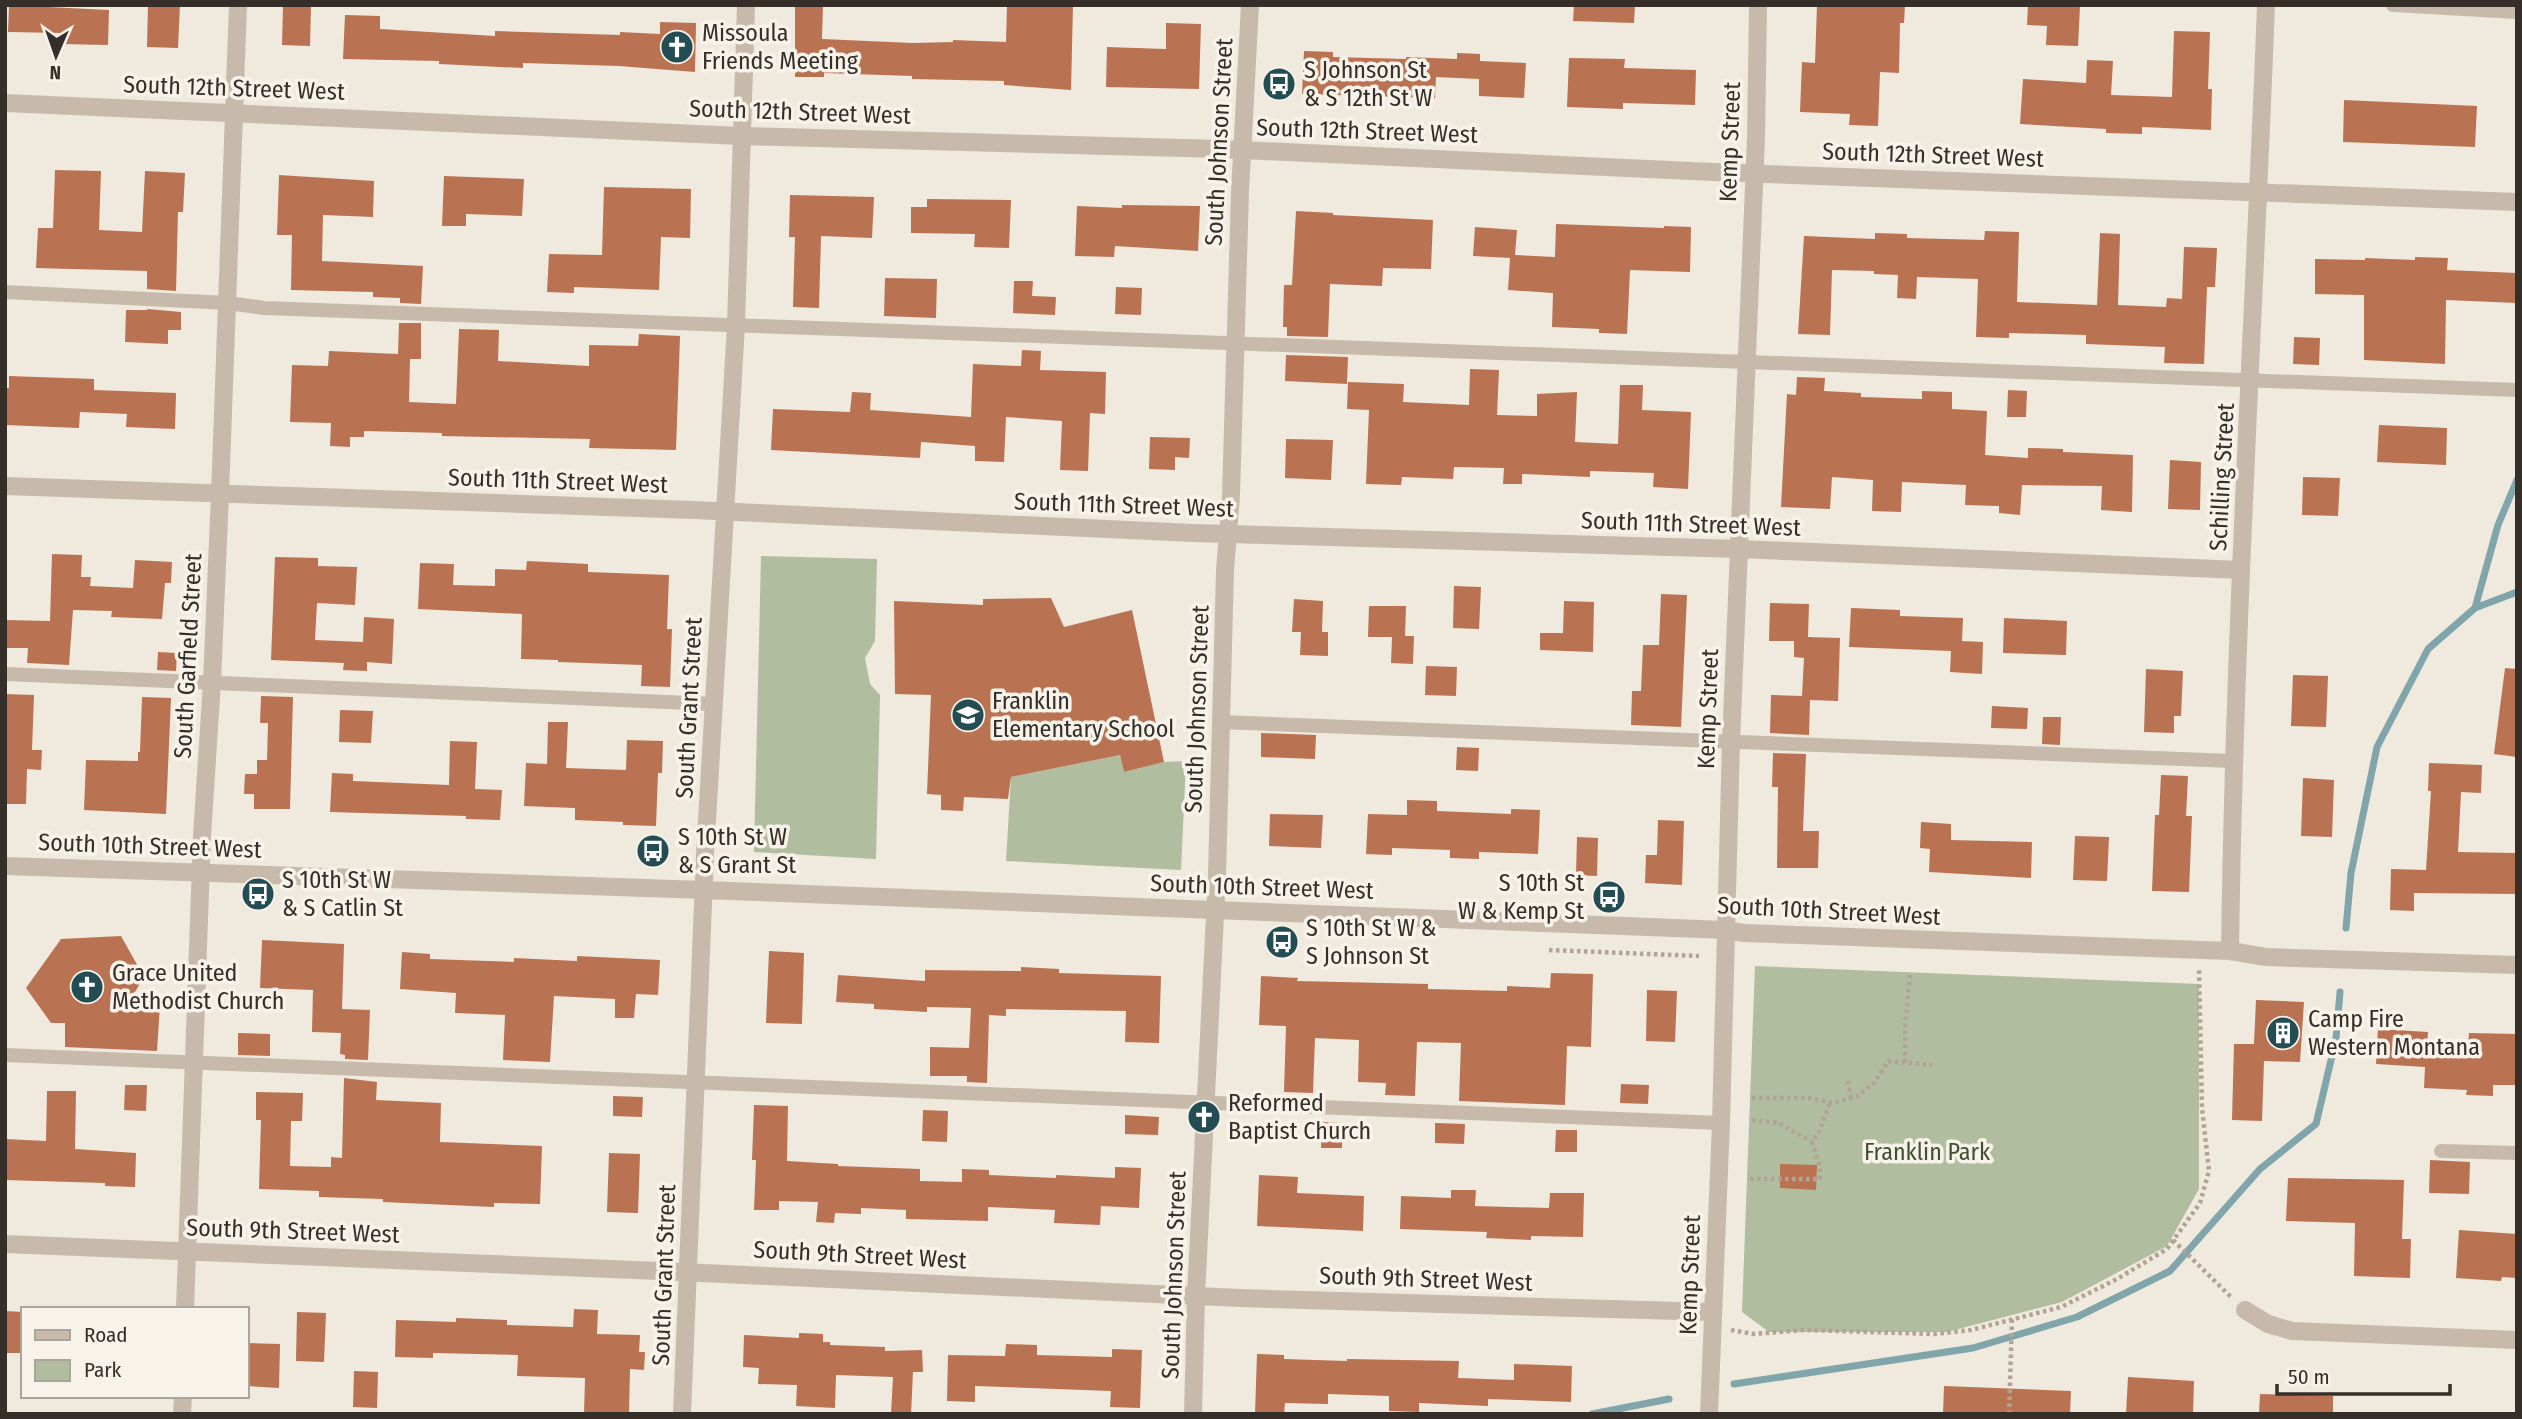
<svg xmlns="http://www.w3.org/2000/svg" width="2522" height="1419" font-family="'Fira Sans Condensed',sans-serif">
  <rect width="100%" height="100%" fill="#f0e9de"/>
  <!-- green -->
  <path fill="#b1bd9f" d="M761 556 877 559 875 641 865 658 870 684 880 695 876 859 754 852Z
    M1120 755 1124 772 1164 762 1186 761 1181 870 1006 861 1011 777Z
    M1755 966 2199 984V1189L2167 1246 2062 1302 1947 1332H1769L1742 1312Z"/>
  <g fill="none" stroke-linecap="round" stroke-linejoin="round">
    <!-- stream -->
    <path stroke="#80a5aa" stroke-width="7" d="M2475 608 2498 525 2517 480
      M2346 928 2351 873 2377 747 2428 649 2475 608 2517 592
      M1734 1384 1973 1348 2077 1317 2170 1271 2260 1169 2316 1124 2336 1039 2340 992
      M1592 1414 1669 1399"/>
  </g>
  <!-- building -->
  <path fill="#b97352" d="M9 5 109 10 108 45 62 44V33L8 32Z
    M148 5H180L178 48 147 47Z
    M283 5H311L310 46 282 45Z
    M795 5H823L822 39 913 43 953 42V40L1006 42 1007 5H1073L1071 90 1004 85V81L912 79V76L824 73V77H795Z
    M1574 5H1635L1634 23 1573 21Z
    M1817 5H1905L1904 23H1900L1899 73 1880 72 1878 126 1849 125 1850 114 1800 112 1802 62 1815 63Z
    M2028 5 2080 6 2078 46 2046 45 2047 26 2027 25Z
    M345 15 380 16V29L495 36V31L620 35V32L660 34V22L696 23 695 72 619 66 523 63V68L439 64V61L343 59Z
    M1166 23 1201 24 1199 89 1106 87 1107 47 1166 49Z
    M2174 31 2210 32 2208 89H2212L2211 130 2142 127V134L2106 133V129L2020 124 2023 79 2086 83 2087 60 2113 61 2111 95 2172 97Z
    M1304 51 1333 52V57L1406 59V57L1457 59V53L1480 54V61L1526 63 1524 98 1479 96V79L1436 77 1435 98 1302 94Z
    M1569 58 1625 59 1624 68 1696 70 1695 105 1623 103V109L1567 107Z
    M2344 100 2477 106 2475 147 2343 142Z
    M55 170 101 171 99 230 142 232 145 171 185 173 183 212H178L176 291 147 289V271L36 268 38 228H53Z
    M279 175 374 181 373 217 323 215 322 261 423 266 421 304 400 303V298L373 297V292L291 290 292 235H277Z
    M444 176 524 179 522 216 466 214V226H442Z
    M604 187 691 189 690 238 661 237 659 290 574 287V293L547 292 549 254 602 255Z
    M790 195 874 197 872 238 821 236 819 308 793 307 795 237H789Z
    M927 199 1011 200 1009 248 974 247 975 234 911 233V207H927Z
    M1122 205 1200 206 1198 251 1115 246 1114 257 1075 256 1077 206 1122 208Z
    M1296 211 1333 213V215L1433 220 1431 269 1383 268 1382 286 1330 284 1328 337 1287 336V327H1283L1284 285H1292Z
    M1556 224 1664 228V226L1691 227 1690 272 1630 270 1627 334 1599 333V329L1552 327 1553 293 1508 290 1510 258 1473 256 1475 227 1517 230 1515 255 1555 257Z
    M1985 231 2019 232 2017 302 2097 305 2100 233 2120 234 2118 305 2166 307 2167 298 2182 299 2184 247 2217 248 2215 287H2207L2204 364 2164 363 2165 347 2086 344V335L2009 333V338L1976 337 1978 279 1917 277 1916 299 1897 298 1898 275 1874 274V271L1832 270 1830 335 1798 334 1804 236 1875 239V233L1907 234V238L1984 240Z
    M2415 257 2448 258 2447 270 2517 273V303L2446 300 2445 364 2364 360V295L2315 294V259L2365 260V258L2415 260Z
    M885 278 937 279 936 318 884 316Z
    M1014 281H1033L1032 296 1056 297 1055 315 1013 313Z
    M1116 287 1142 288 1141 315 1115 314Z
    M147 309 181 312V330H168V344L125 342 126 310H147Z
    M399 323H421V359H410L409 402 456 404 459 329 499 330 498 361 589 366V345L638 346 639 334 680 336 676 450 589 448 590 439 442 436V433L364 431V437H350V447L330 446 331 423 290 422 292 365 328 366 329 351 398 354Z
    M2294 337 2320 338 2319 365 2293 364Z
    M1022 350 1041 351 1040 370 1106 372 1105 414 1090 413 1088 471 1060 470 1062 421 1006 417 1004 462 975 461V446L921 442 920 458 771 450 773 409 850 412 852 392 871 393 870 410 971 417 973 364 1021 366Z
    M1286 355 1348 357 1347 384 1285 381Z
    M1470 369 1499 370 1497 415 1537 416V394L1577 392 1575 442 1618 444 1620 385H1643L1642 410 1691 412 1688 489 1653 487 1654 473 1590 471V477L1522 474V484H1503L1504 468 1454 467 1453 479 1402 477 1401 485 1366 484 1369 410 1347 409 1348 382 1404 384 1403 402 1469 405Z
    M9 376 94 379V390L176 393 175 429 126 427 127 414 80 412 79 428 5 425V388H9Z
    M1797 377 1825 378 1824 391 1861 393V397L1922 399V391L1952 392V409L1987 411 1985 455 2028 458V448L2063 449V452L2133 455 2132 512 2101 510 2102 486 2022 485 2020 515 1999 513V506L1965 505 1966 485 1902 482 1901 512 1872 511 1873 480 1832 477 1830 509 1781 507 1787 394 1796 395Z
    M2008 390 2027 391 2026 417H2007Z
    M2379 425 2447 428 2446 465 2377 462Z
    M1150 437 1190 438 1189 458 1175 457V470L1149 469Z
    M1286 439 1333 440 1331 480 1285 478Z
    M2170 460 2201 462 2200 510 2168 509Z
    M2303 477 2340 478 2338 516 2302 515Z
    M52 554 82 555 81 577H91L90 586 133 588 135 560 172 562 171 583H165L162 619 111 617 112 611 73 610 69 665 27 663 28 648H5V620L50 621Z
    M275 557 318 558V566L357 567 355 605 317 603 315 640 363 642 364 617 394 619 392 664 367 662V671L343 670 344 663 271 660Z
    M527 561 588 564V572L669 575 667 629H672L670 687 641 686 642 665 558 662V660L521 659 522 614 418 609 420 563 454 564 453 585 495 586V569L526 570Z
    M1454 586 1481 587 1479 629 1453 628Z
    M1661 594 1687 595 1681 727 1631 725 1632 691H1641L1643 645H1659Z
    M1051 598 1064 627 1132 610 1164 762 1124 772 1120 755 1011 777 1008 799 964 797 963 811 941 810V795L927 794 931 695 895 694 894 601 983 605V599Z
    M1294 599 1323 601 1322 632H1328V656L1300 655 1301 632H1292Z
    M1564 601 1594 602 1593 652 1540 650V633H1563Z
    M1770 603 1809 604 1808 637 1840 638 1838 701 1810 700 1809 735 1770 733 1771 695 1802 696 1804 658 1794 657V641H1769Z
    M1369 606H1406L1405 636H1414L1413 664 1391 663 1392 637H1368Z
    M1851 608 1900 610V616L1963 618 1962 641 1983 642 1982 674 1950 672 1951 651 1849 647Z
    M2004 618 2067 621 2066 655 2003 653Z
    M158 652 177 653 176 671 157 670Z
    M1426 666 1457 667 1456 696 1425 695Z
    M2505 668 2517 669V757L2494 754Z
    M2146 669 2183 671 2181 716H2174V733L2144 732Z
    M2293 675 2328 676 2326 727 2291 726Z
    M5 694 34 695 32 750H42L41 770 27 769 26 804H5Z
    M261 696 293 697 290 809H254V794H244L245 774H257V760H267L268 723H260Z
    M142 697 171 698 166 814 84 810 86 760 138 761V752H140Z
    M1992 706 2028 708 2027 729 1991 728Z
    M340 710 373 711 371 743 339 742Z
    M2043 717H2061L2060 745 2042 744Z
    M548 722H568L566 768 626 770 627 740 663 741 662 773H658L656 826 623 825V822L575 820V808L524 806 526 763 547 764Z
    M1261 733 1316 735 1315 759 1261 757Z
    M450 741 477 742 475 789 502 790 500 820 466 819V816L330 812 332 773 353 774V781L449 785Z
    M1457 747 1479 748 1478 771 1456 770Z
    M1773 753 1806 754 1803 831H1819L1818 868H1777L1778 787H1772Z
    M2429 763 2482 765 2481 793 2461 792 2458 852 2517 853V894L2414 893V911L2390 910 2391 869 2426 870 2431 791H2428Z
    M2161 775 2188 776 2186 816H2192L2189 892 2152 891 2155 815H2159Z
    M2303 778 2334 780 2332 837 2301 836Z
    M1407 800 1437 801V811L1511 814V809L1540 810 1538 854 1479 852V859L1450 858V850L1392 848V855L1366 854 1368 814 1407 815Z
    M1270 814 1323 815 1321 848 1269 846Z
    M1658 820 1684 821 1682 885 1645 883 1646 855H1657Z
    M1921 822 1951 824V840L2032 842 2031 878 1929 872 1930 849 1920 848Z
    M2075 836 2109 837 2107 881 2073 880Z
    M1577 837 1598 838 1597 876 1576 875Z
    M121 936 144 977 127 1005H160L157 1051 65 1047V1023H51L26 988 61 939Z
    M262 940 344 944 342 1009 370 1010 368 1060 345 1059V1055L340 1054 341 1033 312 1032 313 990 260 988Z
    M769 951 804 953 802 1024 766 1023Z
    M402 952 430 954V959L514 962V958L577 961V956L660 960 658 995 636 994 634 1018H615V999L554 996 550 1062 503 1060 505 1015 455 1013 456 993 400 989Z
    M1021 967 1059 969V973L1161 976 1159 1043 1125 1042 1126 1011 1006 1009V1016L989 1015 987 1083 967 1082V1076H930V1047L969 1048 971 1008 927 1007V1012L874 1009V1004L836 1002 838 975 925 981V970L1021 971Z
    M1551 973 1593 974 1591 1047 1567 1046 1565 1105 1459 1101 1461 1043 1417 1042 1415 1096 1385 1095 1386 1083 1358 1082 1359 1040 1315 1038 1313 1093 1284 1092 1286 1026 1259 1025 1261 976 1298 978 1297 981 1428 984V989L1507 991V986L1550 988Z
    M1647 990 1677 991 1675 1042 1646 1041Z
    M2256 1000 2304 1002 2300 1062 2264 1061 2262 1121 2232 1120 2234 1044H2254Z
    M2378 1029 2428 1032 2427 1047 2468 1050 2469 1033 2517 1034V1085H2493V1096L2466 1095 2467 1090 2424 1088 2425 1067 2376 1064Z
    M238 1033 270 1034V1056L238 1055Z
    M344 1078 377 1082 376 1100 441 1103 440 1142 542 1146 540 1204 494 1203V1207L383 1202V1199L319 1197V1191L259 1189 261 1120H256V1092L303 1093 302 1121H291L290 1166 331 1167V1157L342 1158Z
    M1621 1084 1649 1085 1648 1104 1620 1103Z
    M125 1085H147L146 1111 124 1110Z
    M47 1091H76L75 1149 136 1153 135 1187 105 1186V1183L5 1180V1139L46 1141Z
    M613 1096 643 1097 642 1117 613 1116Z
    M754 1105 788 1106 787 1161 838 1164V1166L920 1169V1181L962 1182V1169L989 1170V1175L1056 1178V1175L1115 1178V1167L1141 1168 1139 1208 1101 1206 1100 1225 1054 1223 1055 1210 988 1207V1221L906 1219V1210L861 1208V1214L835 1213 834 1223 816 1222 818 1202 779 1201V1210H754L756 1160H752Z
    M923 1110 948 1111 947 1142 922 1141Z
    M1125 1115 1159 1117 1158 1135 1125 1134Z
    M1322 1122 1342 1123V1148H1321Z
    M1435 1123 1465 1124 1464 1144 1435 1143Z
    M1556 1130H1577V1152H1555Z
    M609 1153 640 1154 638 1213 607 1212Z
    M2430 1160 2470 1162 2469 1194 2429 1193Z
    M1780 1164 1817 1165 1816 1190 1780 1188Z
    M1259 1175 1298 1177 1297 1193 1364 1196 1363 1231 1257 1226Z
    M2288 1178 2404 1180 2402 1239H2411L2410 1278 2354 1276 2355 1223 2286 1221Z
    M1451 1190H1476L1475 1206 1549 1208 1550 1193H1584L1583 1237 1531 1236V1240L1486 1238 1487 1232 1400 1229 1401 1196 1451 1198Z
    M2459 1230 2517 1234V1278L2502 1277 2501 1281 2456 1278Z
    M574 1309 598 1310 597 1334 640 1335 639 1352H645L644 1370 630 1369 629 1414H584L585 1378 517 1376 518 1355 433 1353V1358L395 1357 396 1320 456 1322V1318L507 1320V1325L573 1327Z
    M5 1311 23 1312V1353H5Z
    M297 1312 326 1313 324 1362 296 1361Z
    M799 1333 823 1334V1342H830V1345L885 1347V1351L922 1350 923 1372H913L911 1414H891L893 1377 836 1375 835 1408 796 1406 797 1385 758 1384 759 1368 743 1367 744 1335 799 1338Z
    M247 1343 280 1344 279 1388 247 1386Z
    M1006 1344 1037 1345V1355L1112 1357V1349L1142 1350 1140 1408 1110 1407 1111 1391 975 1386V1402L947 1401 948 1355 1005 1356Z
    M1257 1354 1284 1355V1359L1347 1361V1359L1459 1361 1458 1378 1514 1380V1364L1572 1366 1571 1402 1488 1399V1406L1419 1403V1412L1389 1411V1396L1328 1394V1404L1285 1403 1284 1414H1255Z
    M354 1371 378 1372 377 1408 353 1407Z
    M2128 1377 2194 1381 2193 1414H2126Z
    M1944 1386 2071 1391 2070 1414H1943Z
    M2260 1394 2333 1396V1414H2259Z"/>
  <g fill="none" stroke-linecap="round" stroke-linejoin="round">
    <!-- path -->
    <path stroke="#b2a495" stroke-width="4.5" stroke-dasharray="3.5 3.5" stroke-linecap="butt" d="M1549 950 1699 956
      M1905 1062V1028L1910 974
      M1848 1081 1851 1098
      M1752 1098H1809L1833 1103 1851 1098 1858 1096 1874 1083 1888 1061 1932 1065
      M1752 1120 1779 1123 1812 1142
      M1750 1179H1820V1167L1812 1142 1819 1132 1830 1102
      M2173 1240 2231 1297
      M1731 1330 1753 1334 1805 1330 1934 1334 1971 1330 2061 1307 2117 1279 2167 1249 2200 1203 2209 1171 2202 1108 2199 969
      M2009 1414 2012 1319"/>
    <!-- service -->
    <path stroke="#c7baab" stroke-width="14" d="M2393 5 2517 12
      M5 292 228 303 264 308 2517 390
      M5 674 714 704
      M1221 722 2233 761
      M5 1055 1721 1123
      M2441 1151 2517 1153"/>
    <!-- minor -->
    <path stroke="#c7baab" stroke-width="18" d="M5 103 741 136 1220 149 1713 172 2517 202
      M5 486 693 510 1193 533 1739 549 2241 570
      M5 866 704 890 1725 930 1744 933 2230 951 2266 957 2517 965
      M2230 951C2234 635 2254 320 2266 5
      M5 1244 659 1271 1240 1298 1713 1312
      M185 1309 202 836 212 682 220 494 238 5
      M2245 1310 2268 1324 2292 1331 2517 1340
      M182 1414 183 1396
      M682 1414 705 855 736 325 746 5
      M1709 1414 1721 1123 1731 742 1756 138 1758 5"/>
    <!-- tertiary -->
    <path stroke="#c7baab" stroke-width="18" d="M1193 1414 1196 1296 1217 875 1225 570 1231 495 1240 192 1250 5"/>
  </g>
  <!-- icons -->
  <defs>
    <symbol id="church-disc" viewBox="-11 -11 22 22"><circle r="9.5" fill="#234c53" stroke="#f8f3ea"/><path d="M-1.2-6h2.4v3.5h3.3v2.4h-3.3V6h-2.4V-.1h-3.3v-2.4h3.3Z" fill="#fff"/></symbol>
    <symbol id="bus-disc" viewBox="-11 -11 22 22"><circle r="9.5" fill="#234c53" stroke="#f8f3ea"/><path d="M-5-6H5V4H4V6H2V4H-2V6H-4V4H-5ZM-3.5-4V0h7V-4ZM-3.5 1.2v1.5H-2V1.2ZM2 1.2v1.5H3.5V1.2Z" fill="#fff"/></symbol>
    <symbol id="school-disc" viewBox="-11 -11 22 22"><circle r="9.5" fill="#234c53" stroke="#f8f3ea"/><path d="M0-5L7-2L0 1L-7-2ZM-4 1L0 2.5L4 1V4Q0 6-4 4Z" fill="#fff"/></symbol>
    <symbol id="building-disc" viewBox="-11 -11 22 22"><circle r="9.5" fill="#234c53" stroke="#f8f3ea"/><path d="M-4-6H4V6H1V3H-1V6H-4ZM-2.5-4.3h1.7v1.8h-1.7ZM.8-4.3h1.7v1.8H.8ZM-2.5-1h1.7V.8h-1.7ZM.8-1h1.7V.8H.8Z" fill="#fff"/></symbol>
  </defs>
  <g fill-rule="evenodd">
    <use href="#church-disc" x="658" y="28" width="38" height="38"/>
    <use href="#bus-disc" x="1260" y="65" width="38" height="38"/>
    <use href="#school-disc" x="949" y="696" width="38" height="38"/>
    <use href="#bus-disc" x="634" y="832" width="38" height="38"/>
    <use href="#bus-disc" x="239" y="875" width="38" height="38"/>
    <use href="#bus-disc" x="1590" y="878" width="38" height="38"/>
    <use href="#bus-disc" x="1263" y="923" width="38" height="38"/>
    <use href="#church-disc" x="68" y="968" width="38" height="38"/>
    <use href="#building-disc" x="2264" y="1014" width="38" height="38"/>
    <use href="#church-disc" x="1185" y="1098" width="38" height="38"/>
  </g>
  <g text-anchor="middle" stroke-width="7" stroke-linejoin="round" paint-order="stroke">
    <!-- poi labels -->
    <g font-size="24" fill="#352e29" stroke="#f8f3ea" text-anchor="start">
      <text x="702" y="41">Missoula<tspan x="702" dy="28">Friends Meeting</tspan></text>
      <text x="1304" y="78">S Johnson St<tspan x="1304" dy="28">&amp; S 12th St W</tspan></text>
      <text x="992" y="709">Franklin<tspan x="992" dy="28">Elementary School</tspan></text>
      <text x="678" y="845">S 10th St W<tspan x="678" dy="28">&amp; S Grant St</tspan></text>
      <text x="282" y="888">S 10th St W<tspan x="282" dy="28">&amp; S Catlin St</tspan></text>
      <text x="1584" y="891" text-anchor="end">S 10th St<tspan x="1584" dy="28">W &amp; Kemp St</tspan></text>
      <text x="1306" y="936">S 10th St W &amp;<tspan x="1306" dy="28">S Johnson St</tspan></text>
      <text x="112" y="981">Grace United<tspan x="112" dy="28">Methodist Church</tspan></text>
      <text x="2308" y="1027">Camp Fire<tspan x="2308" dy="28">Western Montana</tspan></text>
      <text x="1228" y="1111">Reformed<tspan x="1228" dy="28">Baptist Church</tspan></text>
    </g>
    <!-- street labels -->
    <g font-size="24" fill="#352e29" stroke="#f8f3ea">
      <text transform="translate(234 88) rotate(2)" y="8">South 12th Street West</text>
      <text transform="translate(800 112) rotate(2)" y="8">South 12th Street West</text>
      <text transform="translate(1367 131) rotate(2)" y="8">South 12th Street West</text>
      <text transform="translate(1219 142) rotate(-87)" y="8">South Johnson Street</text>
      <text transform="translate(1730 142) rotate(-88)" y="8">Kemp Street</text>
      <text transform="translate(1933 155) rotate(2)" y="8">South 12th Street West</text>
      <text transform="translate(2222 477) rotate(-87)" y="8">Schilling Street</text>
      <text transform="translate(558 481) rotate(2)" y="8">South 11th Street West</text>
      <text transform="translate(1124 505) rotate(2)" y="8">South 11th Street West</text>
      <text transform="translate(1691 524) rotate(2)" y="8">South 11th Street West</text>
      <text transform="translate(188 656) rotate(-87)" y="8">South Garfield Street</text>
      <text transform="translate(689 708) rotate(-87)" y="8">South Grant Street</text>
      <text transform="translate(1197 709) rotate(-88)" y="8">South Johnson Street</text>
      <text transform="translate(1708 709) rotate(-88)" y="8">Kemp Street</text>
      <text transform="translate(150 846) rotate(2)" y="8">South 10th Street West</text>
      <text transform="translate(1262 887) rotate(2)" y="8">South 10th Street West</text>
      <text transform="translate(1829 911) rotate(3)" y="8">South 10th Street West</text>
      <text transform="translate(293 1231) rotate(2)" y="8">South 9th Street West</text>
      <text transform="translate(860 1255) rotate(3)" y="8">South 9th Street West</text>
      <text transform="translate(664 1275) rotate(-88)" y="8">South Grant Street</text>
      <text transform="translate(1174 1275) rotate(-88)" y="8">South Johnson Street</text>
      <text transform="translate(1690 1275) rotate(-88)" y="8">Kemp Street</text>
      <text transform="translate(1426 1279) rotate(2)" y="8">South 9th Street West</text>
    </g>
    <!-- park labels -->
    <g font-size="24" fill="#425130" stroke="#f8f3ea">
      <text x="1927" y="1160">Franklin Park</text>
    </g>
  </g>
  <!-- border -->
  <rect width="2522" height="1419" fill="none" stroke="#352e29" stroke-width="14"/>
  <!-- legend -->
  <rect x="21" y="1307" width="228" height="91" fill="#f8f3ea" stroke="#aaa49d" stroke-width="2"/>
  <rect x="35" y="1330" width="35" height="10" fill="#c7baab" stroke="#aaa49d" stroke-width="2"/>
  <text x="84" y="1342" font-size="21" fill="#352e29">Road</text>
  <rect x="35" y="1360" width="35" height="21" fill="#b1bd9f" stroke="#aaa49d" stroke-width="2"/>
  <text x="84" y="1377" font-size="21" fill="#352e29">Park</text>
  <!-- north arrow -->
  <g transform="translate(56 56) rotate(182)" stroke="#f8f3ea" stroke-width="5" paint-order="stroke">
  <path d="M0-5L12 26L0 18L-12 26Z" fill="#352e29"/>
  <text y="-10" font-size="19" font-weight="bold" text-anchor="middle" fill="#352e29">N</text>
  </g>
  <!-- scale -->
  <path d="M2277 1384v10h173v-10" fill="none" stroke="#352e29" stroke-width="3.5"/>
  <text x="2288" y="1384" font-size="21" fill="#352e29" stroke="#f8f3ea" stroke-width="5" paint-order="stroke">50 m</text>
</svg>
